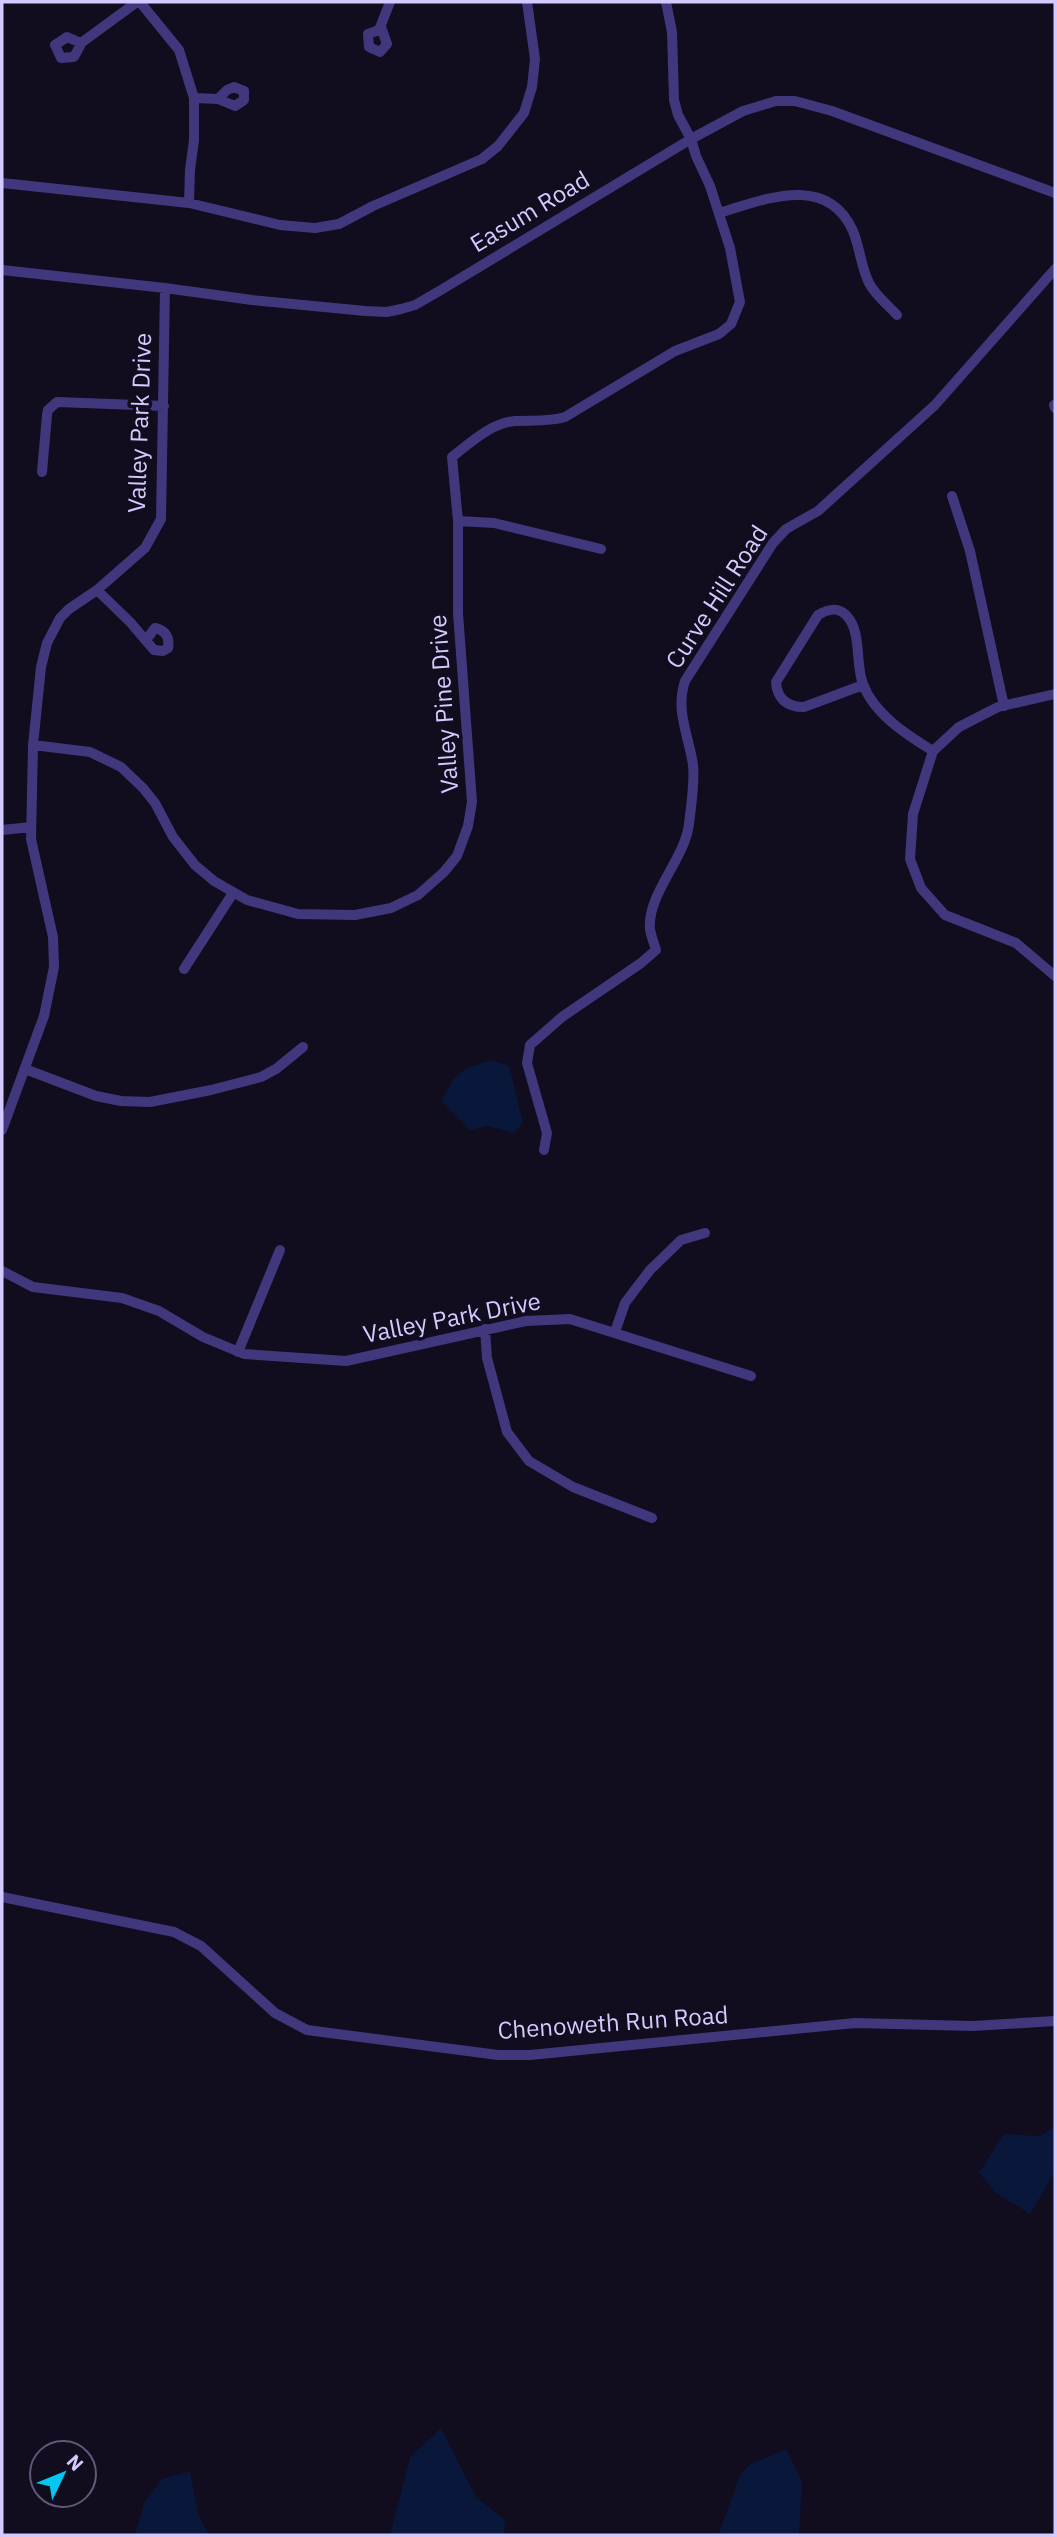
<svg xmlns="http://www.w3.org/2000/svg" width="1057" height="2537" font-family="'IBM Plex Sans',sans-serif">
  <rect width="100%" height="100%" fill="#110c1e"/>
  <!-- water -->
  <path fill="#09173a" d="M491 1060 509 1066 523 1123 514 1133 488 1126 470 1130 442 1102C454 1072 460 1070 491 1060Z
    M1055 2127V2172L1030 2214 996 2193 979 2173 1004 2134 1040 2136Z
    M441 2428 476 2497 505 2520 504 2535H390L410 2457Z
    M786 2449 802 2481 799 2535H718L741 2473 751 2464Z
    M190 2471 198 2514 209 2535H135L144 2503 162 2479Z"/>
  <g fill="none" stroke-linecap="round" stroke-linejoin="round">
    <!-- minor -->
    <path stroke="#40377d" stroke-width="10" d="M140 2 179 50 194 98V140L190 170 189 203
      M381 27 387 44 380 52 369 47 368 34 379 30 390 2
      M81 44 74 57 61 58 55 45 67 37 81 43 137 2
      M194 98 218 99 235 106 244 100V91L234 87 227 90 218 99
      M2 183 189 203 280 225 315 228 339 224 373 206 482 159 498 146 524 113 532 87 535 59 527 2
      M719 213C763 200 827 172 853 231 860 248 861 267 869 283 875 295 888 305 897 315
      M2 270 165 288 252 300 365 311 387 312 401 309 415 305 441 290 691 139 743 111 776 101H795L832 111 1055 193
      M1054 405 1055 408
      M42 472 47 415 48 410 57 402 164 406
      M952 496 970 551 1004 706
      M458 521 494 523 601 549
      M97 590 130 622 154 650 163 651 168 648C170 637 165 630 155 628L146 640
      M863 685 804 707C787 707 777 699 776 682L818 615C828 609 838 606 847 616 862 633 855 664 863 684 874 714 907 735 933 751
      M1055 694 998 707 959 727 933 751 913 814 910 859 921 888 945 915 1016 943 1055 976
      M33 745 90 752 121 767 143 788 155 803 173 837 195 865 214 881 247 900 298 914 355 915 391 908 418 895 444 872 457 856 468 826 472 802 458 613V521L452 457C470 443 491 423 515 421 533 420 548 422 565 417L675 351 719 334 731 324 740 302 730 248 710 186 696 156 691 139 678 115 674 100 672 32 666 2
      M2 830 31 827
      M184 969 233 893
      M25 1069 96 1096 121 1101 150 1102 211 1090 261 1077 276 1069 303 1047
      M2 1130 44 1016 54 967 53 937 31 839 33 745 41 667 47 643 60 618 69 609 97 590 145 548 161 519 165 288
      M544 1150 547 1133 527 1063 530 1045 562 1017 641 963 656 950C654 943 651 936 650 929 647 894 685 859 689 824 691 806 695 783 693 765 689 736 675 711 685 681L773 543 786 529 818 511 935 405 1055 269
      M2 1271 33 1287 122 1298 159 1311 203 1337 244 1354 346 1361 526 1321 570 1319 751 1376
      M485 1329 487 1358 507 1432 529 1461 573 1487 652 1518
      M615 1332 625 1303 650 1270 681 1240 705 1233
      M238 1352 280 1250
      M2 1897 174 1932 201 1946 275 2013 307 2030 498 2055H530L855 2023 973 2026 1055 2021"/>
  </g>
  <g text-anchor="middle" stroke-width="7" stroke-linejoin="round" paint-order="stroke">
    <!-- street labels -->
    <g font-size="24" fill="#d4caff" stroke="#110c1e">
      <text transform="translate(530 212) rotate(-31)" y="8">Easum Road</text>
      <text transform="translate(140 423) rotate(-88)" y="8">Valley Park Drive</text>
      <text transform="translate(717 597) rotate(-57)" y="8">Curve Hill Road</text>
      <text transform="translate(444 704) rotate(-94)" y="8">Valley Pine Drive</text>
      <text transform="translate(452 1318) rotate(-11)" y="8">Valley Park Drive</text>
      <text transform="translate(613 2023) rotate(-4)" y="8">Chenoweth Run Road</text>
    </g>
  </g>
  <!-- border -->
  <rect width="1057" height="2537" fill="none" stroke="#d4caff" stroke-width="7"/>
  <!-- north arrow -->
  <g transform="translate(63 2474) rotate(47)"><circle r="33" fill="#110c1e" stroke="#5f5878" stroke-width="2"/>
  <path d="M0-5L12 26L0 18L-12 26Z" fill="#02c7f3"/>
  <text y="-10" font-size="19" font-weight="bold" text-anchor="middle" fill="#d4caff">N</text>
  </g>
</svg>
